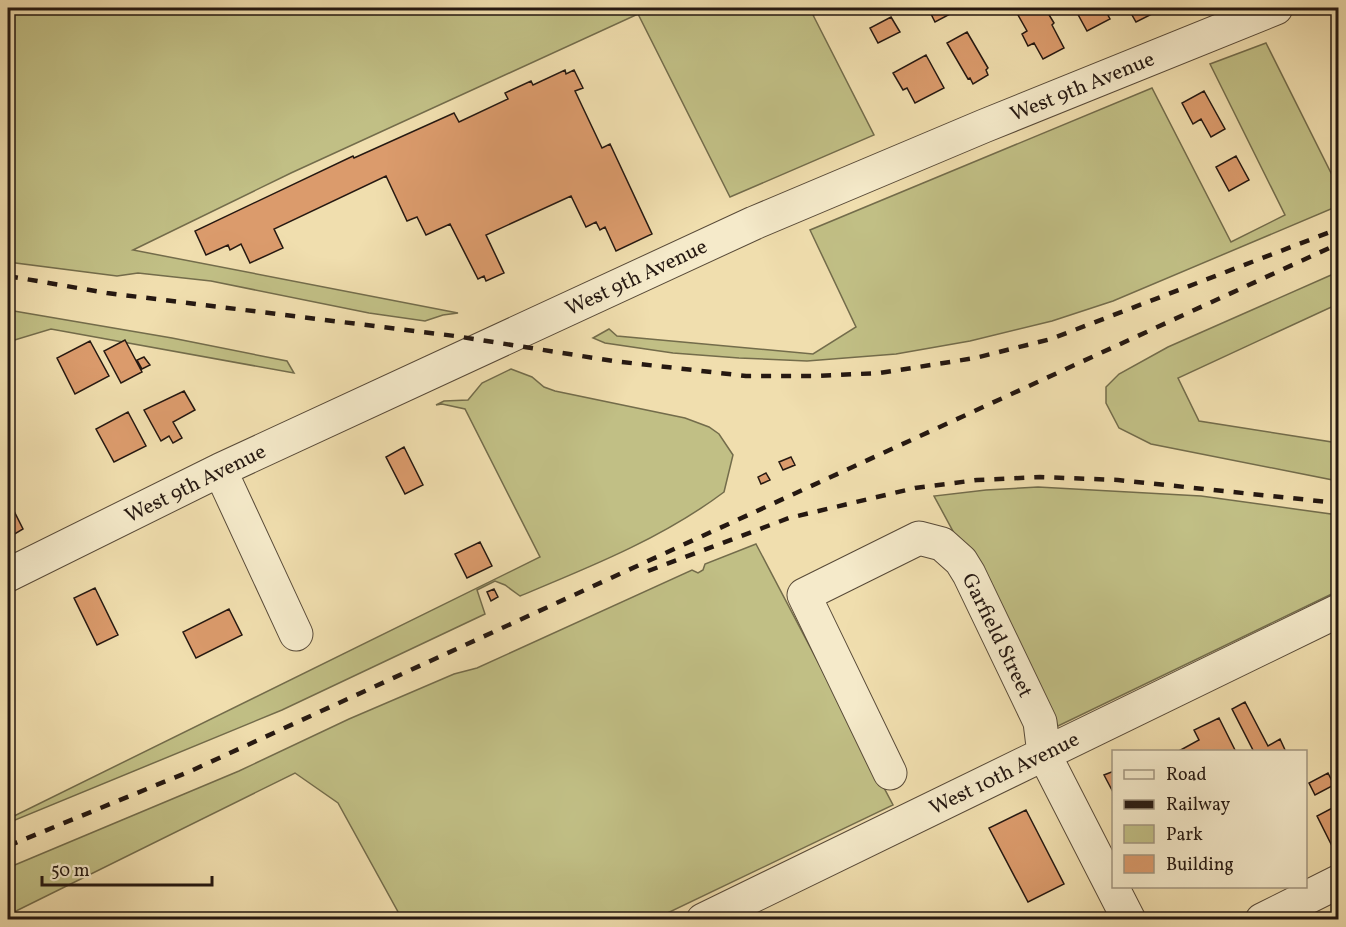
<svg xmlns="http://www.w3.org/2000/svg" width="1346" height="927" font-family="Vollkorn,serif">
  <rect width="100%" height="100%" fill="#f0deae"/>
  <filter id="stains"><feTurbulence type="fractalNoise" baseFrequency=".00333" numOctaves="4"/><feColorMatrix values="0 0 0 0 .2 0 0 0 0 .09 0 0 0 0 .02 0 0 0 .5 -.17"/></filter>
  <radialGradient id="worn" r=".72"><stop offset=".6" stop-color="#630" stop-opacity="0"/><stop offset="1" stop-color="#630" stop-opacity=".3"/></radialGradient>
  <!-- green -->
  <path fill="#c1bf85" stroke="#736c4b" stroke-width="1.5" d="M8 8H832L813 15 874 135 730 197 638 14 291 173 133 250 458 313 443 315 425 321 369 313 211 281 138 273 117 276 8 262Z
    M1266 43 1338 187V206L1113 301 1052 321 970 341 896 354 807 361 739 358 673 353 605 343 593 338 609 329 617 336 813 354 856 327 810 230 1152 88 1231 242 1285 215 1210 64Z
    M1338 272V304L1178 378 1199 421 1338 443V481L1151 444 1119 428 1106 403V387L1119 374 1168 347Z
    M8 310 172 338 287 361 294 373 51 329 8 342Z
    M511 369 532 377 544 387 555 391 685 418 709 427 719 434 733 455 724 492C663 538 590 567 520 596L505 585 495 581 477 590 485 614 282 710 8 823V819L540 557 465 409 442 404 436 405 444 401 468 400 482 383Z
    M1038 487 1201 496 1338 515V591L1058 726 934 496 986 490Z
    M756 544 893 805 655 919H402L338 803 295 773 8 915V868L10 867 239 771 349 719 454 674 477 668 692 570 698 573 703 570 705 564Z"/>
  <!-- building -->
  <path fill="#db9b6c" stroke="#251811" stroke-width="1.5" d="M928 8H955L956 11 935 22Z
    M1014 8H1045L1054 23 1052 25 1064 48 1043 59 1034 43 1028 46 1022 34 1027 31Z
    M1079 8H1104L1110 19 1087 31 1075 9Z
    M1128 8H1156L1158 11 1136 22Z
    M891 17 900 32 878 43 870 28Z
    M967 32 988 68 986 70 988 75 973 84 970 78 968 79 947 43Z
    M926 55 944 88 915 103 907 88 903 90 893 73Z
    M565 70 566 74 574 70 583 88 575 91 602 148 610 144 652 234 616 251 605 227 600 230 596 222 586 227 571 196 486 235 504 273 486 281 484 276 478 279 450 224 426 235 417 217 407 221 386 176 274 229 283 248 250 263 241 244 230 250 228 245 206 255 195 231 353 156 354 158 454 113 459 122 508 99 505 93 531 81 533 85Z
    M1204 91 1225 129 1211 137 1201 119 1193 124 1182 103Z
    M1236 156 1249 180 1229 191 1216 167Z
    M125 340 142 372 121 383 104 351Z
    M90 341 109 376 75 394 57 358Z
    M144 357 150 365 142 369 137 360Z
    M184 391 195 410 173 422 182 438 173 443 169 436 161 441 144 410Z
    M128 412 146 446 114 462 96 429Z
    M404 447 423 485 405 494 386 457Z
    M791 457 795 465 783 470 779 462Z
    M766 473 770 480 761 484 758 477Z
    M8 499 23 529 8 538Z
    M480 542 492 566 467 578 455 554Z
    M95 588 118 635 97 645 74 598Z
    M494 589 498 597 491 601 487 592Z
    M229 609 242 635 196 658 183 632Z
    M1245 702 1268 746 1280 739 1286 752H1254L1232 709Z
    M1219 718 1236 752H1177L1199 740 1194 730Z
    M1114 771V794L1104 775Z
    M1328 773 1334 785 1315 795 1309 783Z
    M1338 805V845L1333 848 1317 816Z
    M1026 810 1064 884 1028 902 989 828Z"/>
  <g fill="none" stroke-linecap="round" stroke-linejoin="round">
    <defs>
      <path id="minor" d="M220 470 296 634
        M8 575 220 470 754 223 984 126 1276 8
        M890 773 804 595 919 538 942 544 961 561 969 574 1040 722 1044 754 1129 920
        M703 920 1338 611
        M1262 920 1338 882"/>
    </defs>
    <!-- minor casing -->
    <use href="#minor" stroke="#584a38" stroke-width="35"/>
    <!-- minor -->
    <use href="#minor" stroke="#f5eaca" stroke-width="33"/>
    <!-- rail -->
    <path stroke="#251811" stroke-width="4.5" stroke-dasharray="10 10" stroke-linecap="butt" d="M8 276 107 293 455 336 613 361 746 376H815L880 373 975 358 1051 339 1338 229
      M648 571 789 518 915 488 977 480 1040 477 1118 480 1338 503
      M8 846 193 770 1338 244"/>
  </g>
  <g text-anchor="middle" stroke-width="4.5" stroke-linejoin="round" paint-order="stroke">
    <!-- street labels -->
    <g font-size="21" fill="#251811" stroke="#f5eaca">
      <text transform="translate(1082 86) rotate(-22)" y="7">West 9th Avenue</text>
      <text transform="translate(636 277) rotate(-25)" y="7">West 9th Avenue</text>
      <text transform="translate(195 483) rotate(-26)" y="7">West 9th Avenue</text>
      <text transform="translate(998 635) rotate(64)" y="7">Garfield Street</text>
      <text transform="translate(1004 773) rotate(-26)" y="7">West 10th Avenue</text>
    </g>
  </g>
  <!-- margin -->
  <rect width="1346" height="927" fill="none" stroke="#f0deae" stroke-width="30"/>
  <rect x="9" y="9" width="1328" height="909" fill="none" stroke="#251811" stroke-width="3"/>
  <rect x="15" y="15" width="1316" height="897" fill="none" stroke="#251811" stroke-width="1.5"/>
  <!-- legend -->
  <rect x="1112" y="750" width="195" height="138" fill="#f5eaca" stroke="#a29680" stroke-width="1.5"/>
  <rect x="1124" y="770" width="30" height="9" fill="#f5eaca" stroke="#a29680" stroke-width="1.5"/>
  <text x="1166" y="780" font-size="18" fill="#251811">Road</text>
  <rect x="1124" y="800" width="30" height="9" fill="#251811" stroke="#a29680" stroke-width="1.5"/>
  <text x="1166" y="810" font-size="18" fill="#251811">Railway</text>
  <rect x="1124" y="825" width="30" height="18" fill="#c1bf85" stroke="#a29680" stroke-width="1.5"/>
  <text x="1166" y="840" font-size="18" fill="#251811">Park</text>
  <rect x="1124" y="855" width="30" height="18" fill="#db9b6c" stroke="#a29680" stroke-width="1.5"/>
  <text x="1166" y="870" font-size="18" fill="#251811">Building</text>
  <!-- scale -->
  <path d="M42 876v9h170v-9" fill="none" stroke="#251811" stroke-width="3"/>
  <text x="51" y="876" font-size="18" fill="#251811" stroke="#f5eaca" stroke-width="4.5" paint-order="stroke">50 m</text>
  <rect width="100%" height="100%" filter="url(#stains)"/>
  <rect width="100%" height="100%" fill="url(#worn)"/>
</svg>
